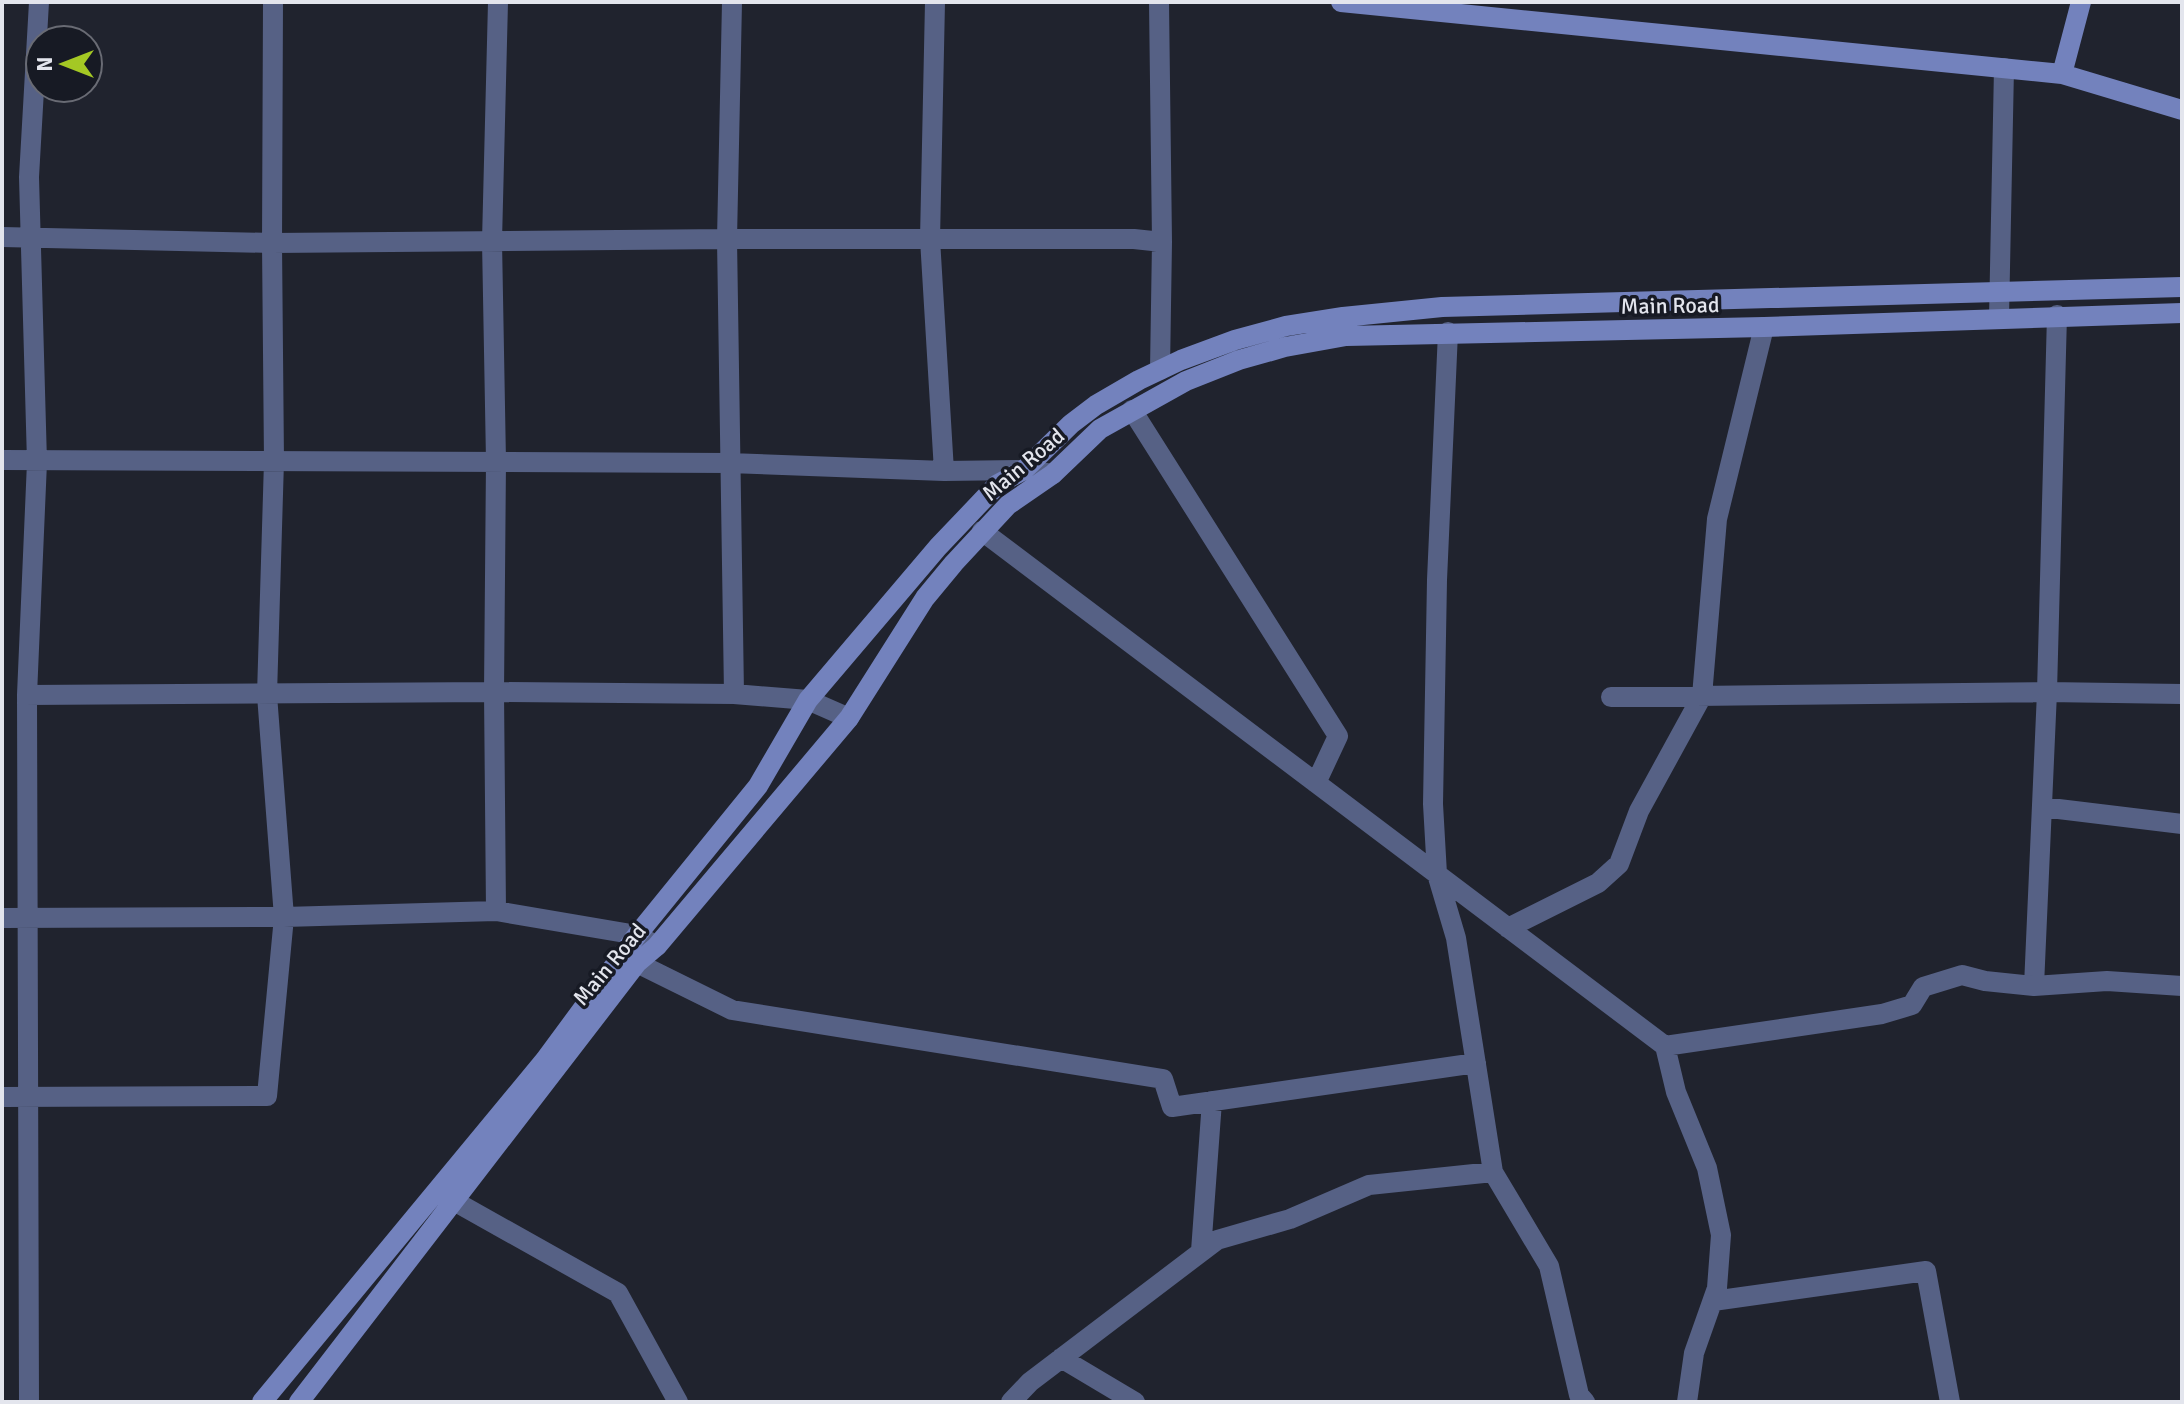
<svg xmlns="http://www.w3.org/2000/svg" width="2184" height="1404" font-family="Signika,sans-serif">
  <rect width="100%" height="100%" fill="#20232e"/>
  <g fill="none" stroke-linecap="round" stroke-linejoin="round">
    <!-- street -->
    <path stroke="#566185" stroke-width="20" d="M732 2 727 239 734 694
      M935 2 930 239 944 471
      M1159 2 1162 242 1160 370
      M2 237 272 243 727 239H1134L1162 242
      M1999 318 2004 68
      M1448 332 1437 580 1433 804 1437 874 1456 938 1493 1172 1549 1266 1579 1395 1585 1402
      M1132 410 1338 736 1316 783
      M2 460 729 463 944 471 1024 470 1053 474
      M982 531 1665 1046 1676 1092 1707 1168 1721 1235 1717 1288 1694 1353 1687 1402
      M27 695 494 692 734 694 808 700 849 718
      M1611 697 2047 692 2182 694
      M2042 807 2182 824
      M496 911 494 692 496 461 492 241 498 2
      M2 918 284 917 496 911 637 935 657 946
      M1508 928 1598 883 1619 864 1639 811 1702 696 1717 519 1764 327
      M637 963 732 1010 1163 1079 1172 1107 1476 1063
      M2034 986 2047 692 2057 315
      M1665 1046 1882 1014 1912 1005 1923 987 1962 975 1985 981 2034 986 2107 981 2182 986
      M2 1097 267 1096 284 917 267 695 274 461 272 243 273 2
      M454 1201 618 1293 678 1402
      M1201 1251 1212 1101
      M1713 1301 1926 1271 1950 1402
      M1061 1358 1135 1402
      M29 1402 27 695 37 462 29 177 39 2
      M1011 1402 1030 1382 1217 1240 1290 1219 1369 1185 1493 1172"/>
    <!-- secondary -->
    <path stroke="#7382bd" stroke-width="20" d="M1341 2 2062 74 2182 110
      M2062 74 2081 2
      M262 1402 545 1060 637 935 758 786 808 700 938 547 998 484 1024 470 1071 424 1096 405 1139 380 1181 360 1235 340 1286 326 1343 317 1442 307 2182 287
      M299 1402 637 963 657 946 849 718 925 598 954 563 1008 505 1053 474 1100 429 1186 381 1239 360 1285 347 1346 336 1764 327 2182 313"/>
  </g>
  <g text-anchor="middle" stroke-width="7" stroke-linejoin="round" paint-order="stroke">
    <!-- street labels -->
    <g font-size="22" fill="#e3e5ed" stroke="#171a24">
      <text transform="translate(1670 305) rotate(-1)" y="8">Main Road</text>
      <text transform="translate(1023 464) rotate(-40)" y="8">Main Road</text>
      <text transform="translate(609 964) rotate(-50)" y="8">Main Road</text>
    </g>
  </g>
  <!-- border -->
  <rect width="2184" height="1404" fill="none" stroke="#e3e5ed" stroke-width="8"/>
  <!-- north arrow -->
  <g transform="translate(64 64) rotate(270)"><circle r="38" fill="#171a24" stroke="#696b74" stroke-width="2"/>
  <path d="M0-6L14 30L0 20L-14 30Z" fill="#a4c824"/>
  <text y="-12" font-size="22" font-weight="bold" text-anchor="middle" fill="#e3e5ed">N</text>
  </g>
</svg>
